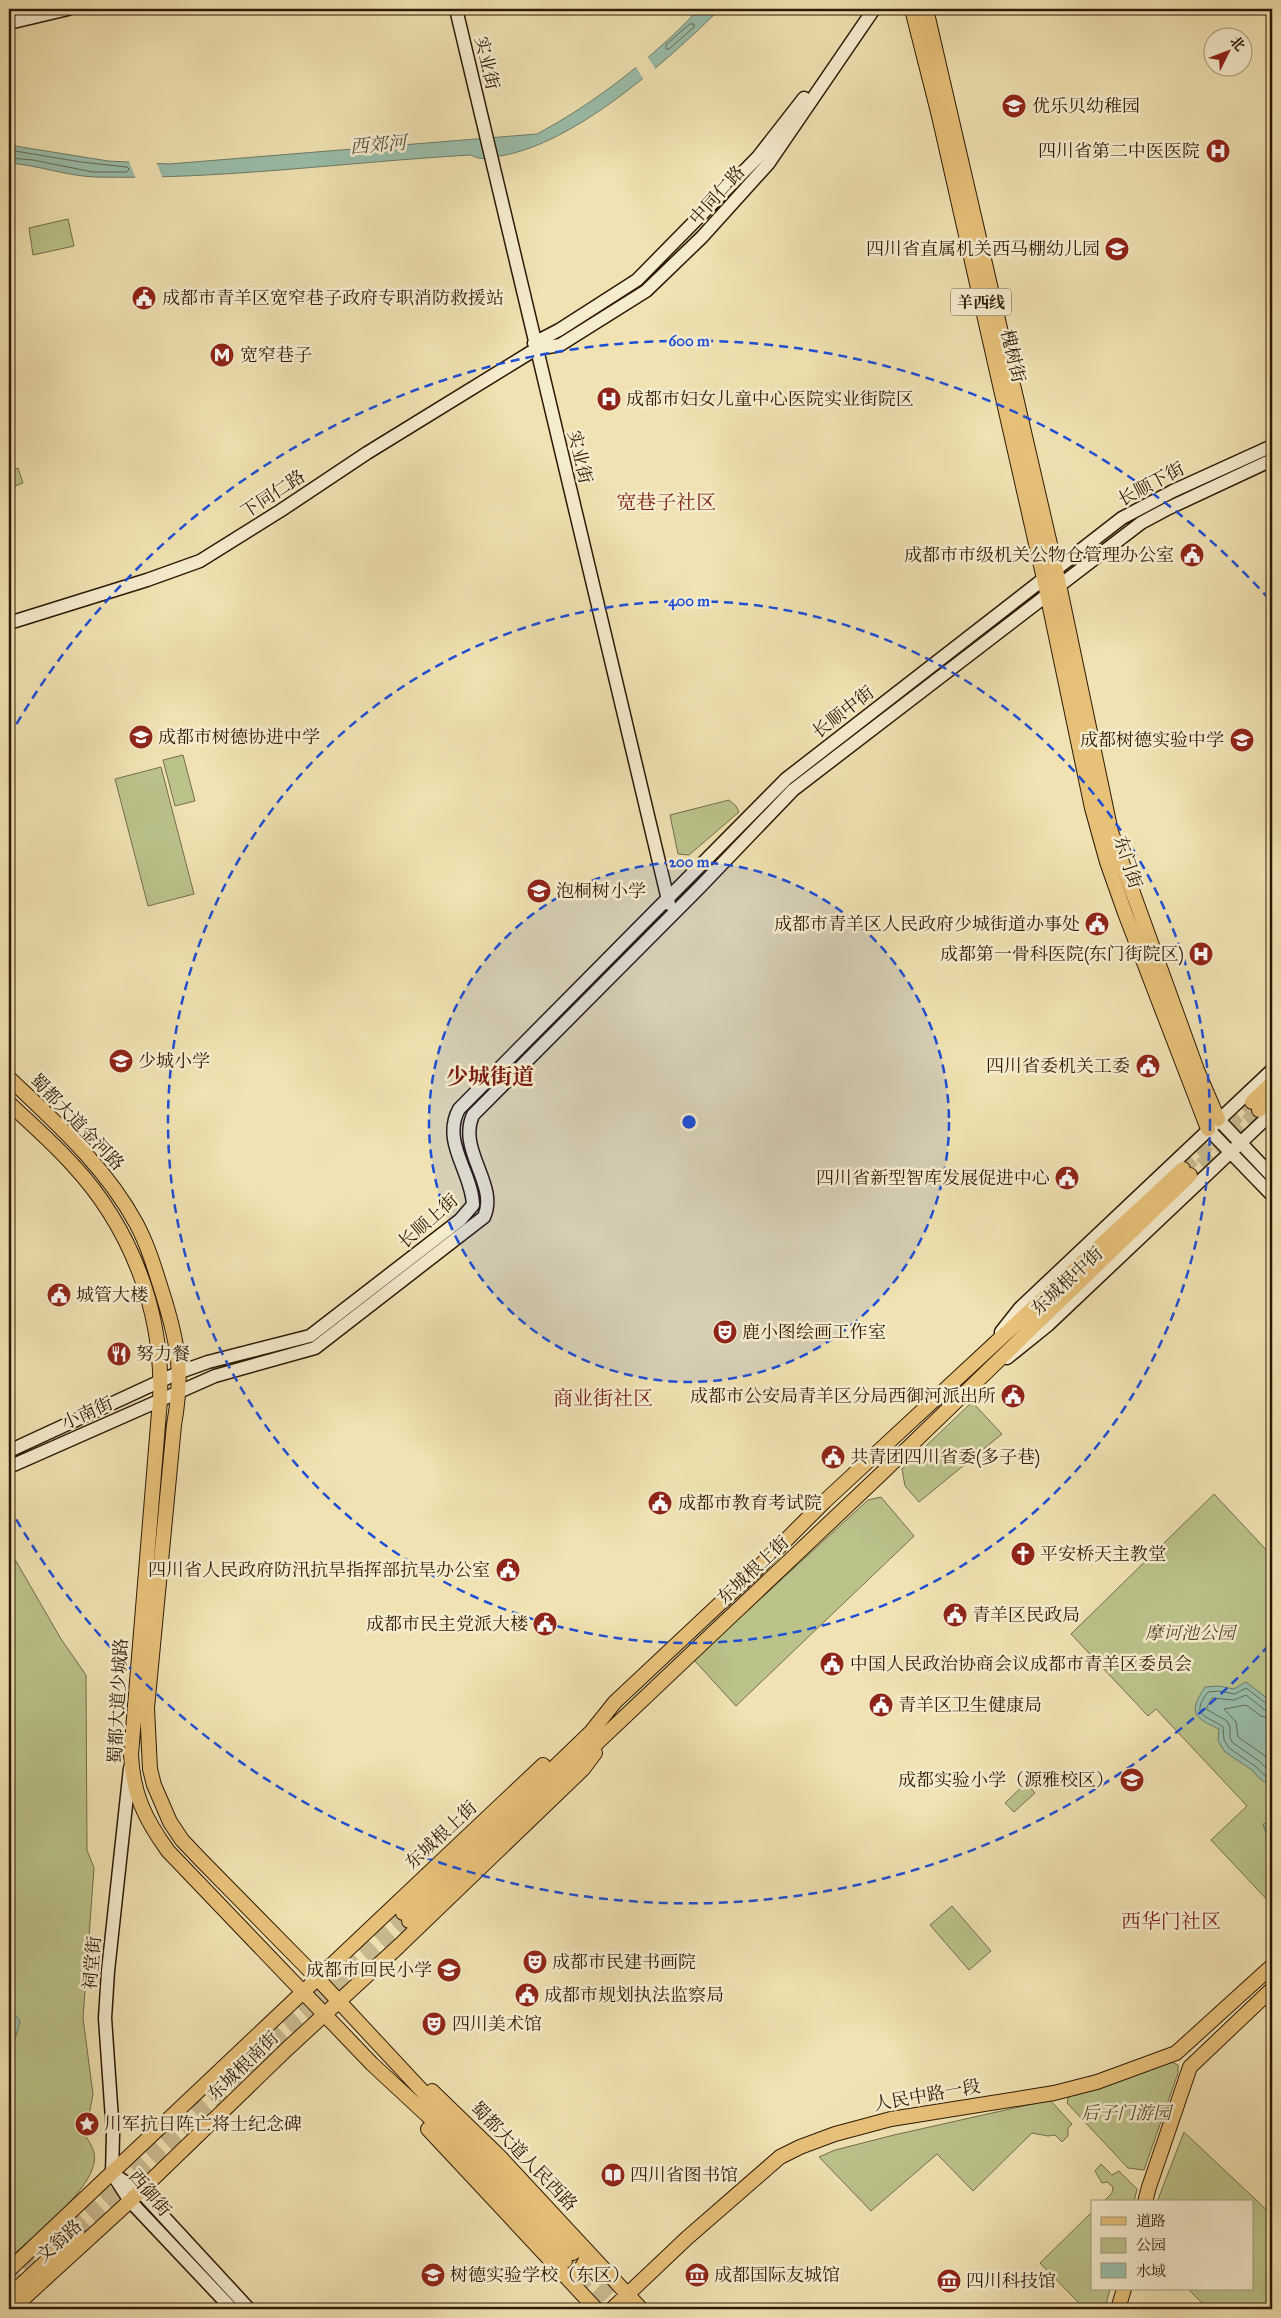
<svg xmlns="http://www.w3.org/2000/svg" width="1281" height="2318" font-family="'IM FELL Great Primer','Noto Serif SC',serif">
  <rect width="100%" height="100%" fill="#f0e2b2"/>
  <filter id="stains"><feTurbulence type="fractalNoise" baseFrequency=".004" numOctaves="4"/><feColorMatrix values="0 0 0 0 .2 0 0 0 0 .09 0 0 0 0 .02 0 0 0 .5 -.17"/></filter>
  <radialGradient id="worn" r=".72"><stop offset=".6" stop-color="#630" stop-opacity="0"/><stop offset="1" stop-color="#630" stop-opacity=".3"/></radialGradient>
  <!-- green -->
  <path fill="#bbc38b" stroke="#746e48" d="M68 219 74 246 33 255 29 228Z
    M18 468 23 483 9 488V471Z
    M183 755 195 801 175 806 163 760Z
    M161 767 194 894 148 906 115 779Z
    M729 800 736 806 739 812 689 855 678 854 670 815Z
    M972 1402 1002 1434 919 1502 905 1486 902 1469Z
    M1214 1494 1272 1556V1905L1211 1840 1247 1806 1156 1709 1148 1716 1071 1634Z
    M881 1497 914 1536 736 1706 694 1660 868 1500Z
    M9 1549 61 1639 86 1675 87 1850 94 1868 83 2018 93 2094 89 2115 92 2125 85 2135C88 2140 93 2147 94 2153 101 2184 35 2234 14 2254L9 2246Z
    M1026 1783 1035 1793 1014 1812 1005 1803Z
    M952 1906 991 1951 969 1970 930 1925Z
    M1171 2062 1178 2065V2073L1144 2170 1128 2168 1067 2103 1069 2094Z
    M1050 2100 1072 2124 1068 2128V2136L1062 2142 1055 2135 1048 2136 1032 2133 973 2191 937 2154 871 2211 819 2157 835 2150 894 2135Z
    M1184 2132 1272 2215V2309H1208L1188 2289H1252V2202H1157Z
    M1101 2164 1112 2175 1119 2171 1137 2189 1134 2202H1103L1112 2193 1113 2187 1107 2182 1102 2183 1095 2171Z
    M1092 2212V2289H1110L1105 2309H1075L1080 2304 1040 2263Z"/>
  <!-- water -->
  <path fill="#9abeab" stroke="#6e7c69" d="M699 9H720C667 61 575 144 500 156 489 158 481 161 471 155 346 162 221 180 95 177 67 176 37 165 9 163V145L108 161 169 164 537 134C595 103 654 57 699 9Z
    M1246 1682 1272 1702V1803L1268 1784 1259 1778 1252 1770 1225 1752 1218 1741 1219 1729C1193 1717 1188 1713 1205 1687L1219 1686 1234 1689Z
    M1272 1822V1842L1268 1839 1263 1824Z
    M9 2008 20 2021 9 2061Z"/>
  <!-- pier -->
  <path fill="#f0e2b2" d="M646 54 656 70 644 80 634 64Z
    M128 159 156 161 163 179H136Z"/>
  <g fill="none" stroke-linecap="round" stroke-linejoin="round">
    <!-- shore -->
    <path stroke="#646c58" stroke-width="1" d="M690 24H694V27L669 49H666V45Z
      M9 150 81 162 127 167 129 169 127 172H93L33 160 9 158
      M1272 1705 1267 1704 1246 1688 1235 1694 1219 1691 1208 1692C1189 1717 1207 1715 1223 1727L1224 1740 1229 1748 1255 1766 1272 1782
      M1272 1712 1265 1710 1246 1695 1234 1700 1212 1698 1206 1709 1227 1721 1230 1727V1738L1233 1743 1259 1761 1272 1774
      M1272 1719 1261 1716 1246 1705 1224 1709 1236 1722 1238 1737 1264 1755 1272 1765"/>
    <!-- primary-tunnel -->
    <path stroke="#c9ba8f" stroke-width="14" stroke-dasharray="14 7" stroke-linecap="butt" d="M1201 1165 1259 1110
      M1183 1169 1252 1102
      M77 2233 409 1921
      M573 2253 626 2309
      M565 2261 610 2309
      M9 2283 403 1913"/>
    <defs>
      <path id="secondary" d="M456 9 669 904
        M9 23 68 9
        M534 343 559 330 637 280 758 157 804 98
        M9 623 147 580 200 561 280 511 367 453 536 349 560 345 646 291 702 237 768 164 874 9
        M1218 1119 1272 1176
        M1208 1129 1272 1195
        M1001 1332 1020 1308 1272 1070
        M1007 1358 1048 1325 1272 1113
        M9 1451 180 1372 208 1362 310 1336 460 1220 473 1205C472 1172 441 1142 459 1109L786 779 1122 518 1173 491 1272 446
        M9 1467 215 1376 315 1348 484 1217C499 1185 457 1150 473 1115L699 888 793 790 1141 523 1169 508 1272 460
        M112 2174 113 2134 105 2018 108 1971 130 1768
        M112 2174 140 2191 249 2309
        M115 2178 130 2201 232 2309"/>
      <path id="primary" d="M912 9 939 116 1044 579 1092 808 1107 862 1125 913 1208 1129
        M926 9 1056 570 1111 832 1197 1070 1218 1119
        M9 1078C55 1122 105 1166 136 1223 149 1247 156 1273 164 1298 179 1347 183 1374 174 1425L147 1708 150 1769 154 1785 170 1822 182 1840 201 1860 318 1979 573 2253
        M1252 1102 1272 1083
        M9 1103C30 1123 52 1142 72 1164 131 1227 164 1313 160 1400L131 1755C133 1795 145 1819 168 1851L372 2064 427 2115 565 2261
        M1259 1110 1272 1097
        M403 1913 591 1732 615 1702 760 1566 825 1501 1183 1169
        M409 1921 881 1474 1190 1175
        M432 2091 499 2156 641 2309
        M428 2129 596 2309
        M1145 2202 1149 2187 1190 2067 1272 1989
        M9 2270 543 1765
        M562 2275C578 2277 586 2266 587 2251
        M9 2296 77 2233
        M12 2309 130 2201 287 2049 399 1946 583 1769 595 1753
        M612 2309 687 2238 780 2157 800 2147 835 2134 891 2119 1054 2093 1097 2082 1176 2053 1272 1966
        M1118 2309 1124 2289"/>
    </defs>
    <!-- secondary casing -->
    <use href="#secondary" stroke="#2d1905" stroke-width="15"/>
    <!-- primary casing -->
    <use href="#primary" stroke="#2d1905" stroke-width="16"/>
    <!-- secondary -->
    <use href="#secondary" stroke="#f5eccd" stroke-width="12"/>
    <!-- primary -->
    <use href="#primary" stroke="#e8c179" stroke-width="14"/>
  </g>
  <!-- distance rings -->
  <circle cx="689" cy="1122" r="260" fill="#1d4ed8" fill-opacity=".12"/>
  <g fill="none" stroke="#1d4ed8" stroke-width="2.5" stroke-dasharray="9 6">
    <circle cx="689" cy="1122" r="260"/>
    <circle cx="689" cy="1122" r="521"/>
    <path d="M1269 1645A781 781 0 0 1 9 1507M9 737A781 781 0 0 1 1269 599"/>
  </g>
  <!-- icons -->
  <defs>
    <symbol id="school-disc" viewBox="-11 -11 22 22"><circle r="9.5" fill="#8f2418" stroke="#f5eccd"/><path d="M0-5L7-2L0 1L-7-2ZM-4 1L0 2.5L4 1V4Q0 6-4 4Z" fill="#fff"/></symbol>
    <symbol id="hospital-disc" viewBox="-11 -11 22 22"><circle r="9.5" fill="#8f2418" stroke="#f5eccd"/><path d="M-5-5h3v3.5h4V-5h3V5h-3V1.5h-4V5h-3Z" fill="#fff"/></symbol>
    <symbol id="civic-disc" viewBox="-11 -11 22 22"><circle r="9.5" fill="#8f2418" stroke="#f5eccd"/><path d="M-.6-6.5H3V-4.5H.6V-3L4-1V1h2V6H-6V1h2V-1L-.6-3ZM-1.2 2.5V6h2.4V2.5Z" fill="#fff"/></symbol>
    <symbol id="metro-disc" viewBox="-11 -11 22 22"><circle r="9.5" fill="#8f2418" stroke="#f5eccd"/><path d="M-5.5 5V-5H-3L0 0L3-5H5.5V5H3V-.5L0 4L-3-.5V5Z" fill="#fff"/></symbol>
    <symbol id="theatre-disc" viewBox="-11 -11 22 22"><circle r="9.5" fill="#8f2418" stroke="#f5eccd"/><path d="M-5-5.5Q0-4 5-5.5V0Q5 5 0 6Q-5 5-5 0ZM-3.3-2.5H-1v1.5H-3.3ZM1-2.5H3.3v1.5H1ZM-2.8 1Q0 5.5 2.8 1Z" fill="#fff"/></symbol>
    <symbol id="restaurant-disc" viewBox="-11 -11 22 22"><circle r="9.5" fill="#8f2418" stroke="#f5eccd"/><path d="M-5-6h1v4h1v-4h1v4h1v-4h1v5L-1.5 .5V6h-2V.5L-5-1ZM5-6V6H3V1.5H1.5Q1.5-4 5-6Z" fill="#fff"/></symbol>
    <symbol id="church-disc" viewBox="-11 -11 22 22"><circle r="9.5" fill="#8f2418" stroke="#f5eccd"/><path d="M-1.2-6h2.4v3.5h3.3v2.4h-3.3V6h-2.4V-.1h-3.3v-2.4h3.3Z" fill="#fff"/></symbol>
    <symbol id="sight-disc" viewBox="-11 -11 22 22"><circle r="9.5" fill="#8f2418" stroke="#f5eccd"/><path d="M0-6L1.8-2.2L6-1.7L2.9 1.2L3.7 5.4L0 3.3L-3.7 5.4L-2.9 1.2L-6-1.7L-1.8-2.2Z" fill="#fff"/></symbol>
    <symbol id="library-disc" viewBox="-11 -11 22 22"><circle r="9.5" fill="#8f2418" stroke="#f5eccd"/><path d="M-6-4Q-3-5.5-.7-3.5V5Q-3 3-6 4ZM6-4Q3-5.5 .7-3.5V5Q3 3 6 4Z" fill="#fff"/></symbol>
    <symbol id="museum-disc" viewBox="-11 -11 22 22"><circle r="9.5" fill="#8f2418" stroke="#f5eccd"/><path d="M0-6L6-3V-2H-6V-3ZM-5-1h2V3h-2ZM-1-1h2V3h-2ZM3-1h2V3H3ZM-6 4H6V6H-6Z" fill="#fff"/></symbol>
  </defs>
  <g fill-rule="evenodd">
    <use href="#school-disc" x="1000" y="92" width="28" height="28"/>
    <use href="#hospital-disc" x="1204" y="137" width="28" height="28"/>
    <use href="#school-disc" x="1103" y="235" width="28" height="28"/>
    <use href="#civic-disc" x="130" y="284" width="28" height="28"/>
    <use href="#metro-disc" x="208" y="341" width="28" height="28"/>
    <use href="#hospital-disc" x="595" y="385" width="28" height="28"/>
    <use href="#civic-disc" x="1178" y="541" width="28" height="28"/>
    <use href="#school-disc" x="127" y="723" width="28" height="28"/>
    <use href="#school-disc" x="1228" y="726" width="28" height="28"/>
    <use href="#school-disc" x="525" y="877" width="28" height="28"/>
    <use href="#civic-disc" x="1083" y="910" width="28" height="28"/>
    <use href="#hospital-disc" x="1187" y="940" width="28" height="28"/>
    <use href="#school-disc" x="107" y="1047" width="28" height="28"/>
    <use href="#civic-disc" x="1134" y="1052" width="28" height="28"/>
    <use href="#civic-disc" x="1053" y="1164" width="28" height="28"/>
    <use href="#civic-disc" x="45" y="1281" width="28" height="28"/>
    <use href="#theatre-disc" x="711" y="1318" width="28" height="28"/>
    <use href="#restaurant-disc" x="105" y="1340" width="28" height="28"/>
    <use href="#civic-disc" x="999" y="1382" width="28" height="28"/>
    <use href="#civic-disc" x="819" y="1443" width="28" height="28"/>
    <use href="#civic-disc" x="646" y="1489" width="28" height="28"/>
    <use href="#church-disc" x="1009" y="1540" width="28" height="28"/>
    <use href="#civic-disc" x="494" y="1556" width="28" height="28"/>
    <use href="#civic-disc" x="941" y="1601" width="28" height="28"/>
    <use href="#civic-disc" x="531" y="1610" width="28" height="28"/>
    <use href="#civic-disc" x="818" y="1650" width="28" height="28"/>
    <use href="#civic-disc" x="867" y="1691" width="28" height="28"/>
    <use href="#school-disc" x="1118" y="1766" width="28" height="28"/>
    <use href="#theatre-disc" x="521" y="1948" width="28" height="28"/>
    <use href="#school-disc" x="435" y="1956" width="28" height="28"/>
    <use href="#civic-disc" x="513" y="1981" width="28" height="28"/>
    <use href="#theatre-disc" x="420" y="2010" width="28" height="28"/>
    <use href="#sight-disc" x="73" y="2110" width="28" height="28"/>
    <use href="#library-disc" x="599" y="2161" width="28" height="28"/>
    <use href="#school-disc" x="419" y="2261" width="28" height="28"/>
    <use href="#museum-disc" x="683" y="2261" width="28" height="28"/>
    <use href="#museum-disc" x="935" y="2267" width="28" height="28"/>
  </g>
  <g text-anchor="middle" stroke-width="5" stroke-linejoin="round" paint-order="stroke">
    <!-- shield labels -->
    <rect fill="#f5eccd" stroke="#695841" stroke-width="1" x="951" y="288.5" width="60" height="27" rx="4"/>
    <g font-size="16" font-weight="bold" fill="#2d1905">
      <text x="981" y="308">羊西线</text>
    </g>
    <!-- street labels -->
    <g font-size="18" fill="#2d1905" stroke="#f5eccd">
      <text transform="translate(487 63) rotate(77)" y="6">实业街</text>
      <text transform="translate(717 195) rotate(-48)" y="6">中同仁路</text>
      <text transform="translate(1013 356) rotate(77)" y="6">槐树街</text>
      <text transform="translate(580 457) rotate(77)" y="6">实业街</text>
      <text transform="translate(1151 484) rotate(-28)" y="6">长顺下街</text>
      <text transform="translate(273 494) rotate(-33)" y="6">下同仁路</text>
      <text transform="translate(843 712) rotate(-38)" y="6">长顺中街</text>
      <text transform="translate(1128 862) rotate(72)" y="6">东门街</text>
      <text transform="translate(77 1122) rotate(46)" y="6">蜀都大道金河路</text>
      <text transform="translate(428 1221) rotate(-41)" y="6">长顺上街</text>
      <text transform="translate(1067 1281) rotate(-43)" y="6">东城根中街</text>
      <text transform="translate(87 1413) rotate(-24)" y="6">小南街</text>
      <text transform="translate(753 1570) rotate(-43)" y="6">东城根上街</text>
      <text transform="translate(118 1701) rotate(-87)" y="6">蜀都大道少城路</text>
      <text transform="translate(441 1835) rotate(-43)" y="6">东城根上街</text>
      <text transform="translate(92 1963) rotate(-85)" y="6">祠堂街</text>
      <text transform="translate(243 2066) rotate(-44)" y="6">东城根南街</text>
      <text transform="translate(927 2095) rotate(-10)" y="6">人民中路一段</text>
      <text transform="translate(524 2156) rotate(46)" y="6">蜀都大道人民西路</text>
      <text transform="translate(150 2193) rotate(50)" y="6">西御街</text>
      <text transform="translate(59 2241) rotate(-42)" y="6">文翁路</text>
    </g>
    <!-- poi labels -->
    <g font-size="18" fill="#2d1905" stroke="#f5eccd" text-anchor="start">
      <text x="1032" y="112">优乐贝幼稚园</text>
      <text x="1200" y="157" text-anchor="end">四川省第二中医医院</text>
      <text x="1100" y="255" text-anchor="end">四川省直属机关西马棚幼儿园</text>
      <text x="162" y="304">成都市青羊区宽窄巷子政府专职消防救援站</text>
      <text x="240" y="361">宽窄巷子</text>
      <text x="626" y="405">成都市妇女儿童中心医院实业街院区</text>
      <text x="1174" y="561" text-anchor="end">成都市市级机关公物仓管理办公室</text>
      <text x="158" y="743">成都市树德协进中学</text>
      <text x="1224" y="746" text-anchor="end">成都树德实验中学</text>
      <text x="556" y="897">泡桐树小学</text>
      <text x="1080" y="930" text-anchor="end">成都市青羊区人民政府少城街道办事处</text>
      <text x="1184" y="960" text-anchor="end">成都第一骨科医院(东门街院区)</text>
      <text x="138" y="1067">少城小学</text>
      <text x="1130" y="1072" text-anchor="end">四川省委机关工委</text>
      <text x="1050" y="1184" text-anchor="end">四川省新型智库发展促进中心</text>
      <text x="76" y="1301">城管大楼</text>
      <text x="742" y="1338">鹿小图绘画工作室</text>
      <text x="136" y="1360">努力餐</text>
      <text x="996" y="1402" text-anchor="end">成都市公安局青羊区分局西御河派出所</text>
      <text x="850" y="1463">共青团四川省委(多子巷)</text>
      <text x="678" y="1509">成都市教育考试院</text>
      <text x="1040" y="1560">平安桥天主教堂</text>
      <text x="490" y="1576" text-anchor="end">四川省人民政府防汛抗旱指挥部抗旱办公室</text>
      <text x="972" y="1621">青羊区民政局</text>
      <text x="528" y="1630" text-anchor="end">成都市民主党派大楼</text>
      <text x="850" y="1670">中国人民政治协商会议成都市青羊区委员会</text>
      <text x="898" y="1711">青羊区卫生健康局</text>
      <text x="1114" y="1786" text-anchor="end">成都实验小学（源雅校区）</text>
      <text x="552" y="1968">成都市民建书画院</text>
      <text x="432" y="1976" text-anchor="end">成都市回民小学</text>
      <text x="544" y="2001">成都市规划执法监察局</text>
      <text x="452" y="2030">四川美术馆</text>
      <text x="104" y="2130">川军抗日阵亡将士纪念碑</text>
      <text x="630" y="2181">四川省图书馆</text>
      <text x="450" y="2281">树德实验学校（东区）</text>
      <text x="714" y="2281">成都国际友城馆</text>
      <text x="966" y="2287">四川科技馆</text>
    </g>
    <!-- park labels -->
    <g font-size="18" font-style="italic" fill="#584c2d" stroke="#f5eccd">
      <text x="1190" y="1639">摩诃池公园</text>
      <text x="1126" y="2119">后子门游园</text>
    </g>
    <!-- water labels -->
    <g font-size="19" font-style="italic" fill="#53533f" stroke="#f5eccd">
      <text transform="translate(378 144) rotate(-5)" y="7">西郊河</text>
    </g>
    <!-- quarter labels -->
    <g font-size="20" fill="#7a1f14" stroke="#f5eccd">
      <text x="666" y="509">宽巷子社区</text>
      <text x="603" y="1405">商业街社区</text>
      <text x="1171" y="1928">西华门社区</text>
    </g>
    <!-- district labels -->
    <g font-size="22" font-weight="bold" fill="#7a1f14" stroke="#f5eccd">
      <text x="490" y="1084">少城街道</text>
    </g>
  </g>
  <circle cx="689" cy="1122" r="8" fill="#1d4ed8" stroke="#f5eccd" stroke-width="2.5"/>
  <g font-size="15" text-anchor="middle" font-weight="bold" fill="#1d4ed8" stroke="#f5eccd" stroke-width="5" stroke-linejoin="round" paint-order="stroke">
    <text x="689" y="346">600 m</text>
    <text x="689" y="606">400 m</text>
    <text x="689" y="867">200 m</text>
  </g>
  <!-- margin -->
  <rect width="1281" height="2318" fill="none" stroke="#f0e2b2" stroke-width="30"/>
  <rect x="10" y="10" width="1261" height="2298" fill="none" stroke="#2d1905" stroke-width="2.5"/>
  <rect x="15" y="15" width="1251" height="2288" fill="none" stroke="#2d1905"/>
  <!-- legend -->
  <rect x="1091" y="2200" width="162" height="90" fill="#f5eccd" stroke="#a5987d"/>
  <rect x="1101" y="2217" width="25" height="8" fill="#e8c179" stroke="#a5987d"/>
  <text x="1136" y="2226" font-size="15" fill="#2d1905">道路</text>
  <rect x="1101" y="2238" width="25" height="15" fill="#bbc38b" stroke="#a5987d"/>
  <text x="1136" y="2250" font-size="15" fill="#2d1905">公园</text>
  <rect x="1101" y="2263" width="25" height="15" fill="#9abeab" stroke="#a5987d"/>
  <text x="1136" y="2276" font-size="15" fill="#2d1905">水域</text>
  <!-- north arrow -->
  <g transform="translate(1228 52) rotate(48)"><circle r="24" fill="#f5eccd" stroke="#a5987d"/>
  <path d="M0-4L9 19L0 12L-9 19Z" fill="#8f2418"/>
  <text y="-8" font-size="14" font-weight="bold" text-anchor="middle" fill="#2d1905">北</text>
  </g>
  <rect width="100%" height="100%" filter="url(#stains)"/>
  <rect width="100%" height="100%" fill="url(#worn)"/>
</svg>
